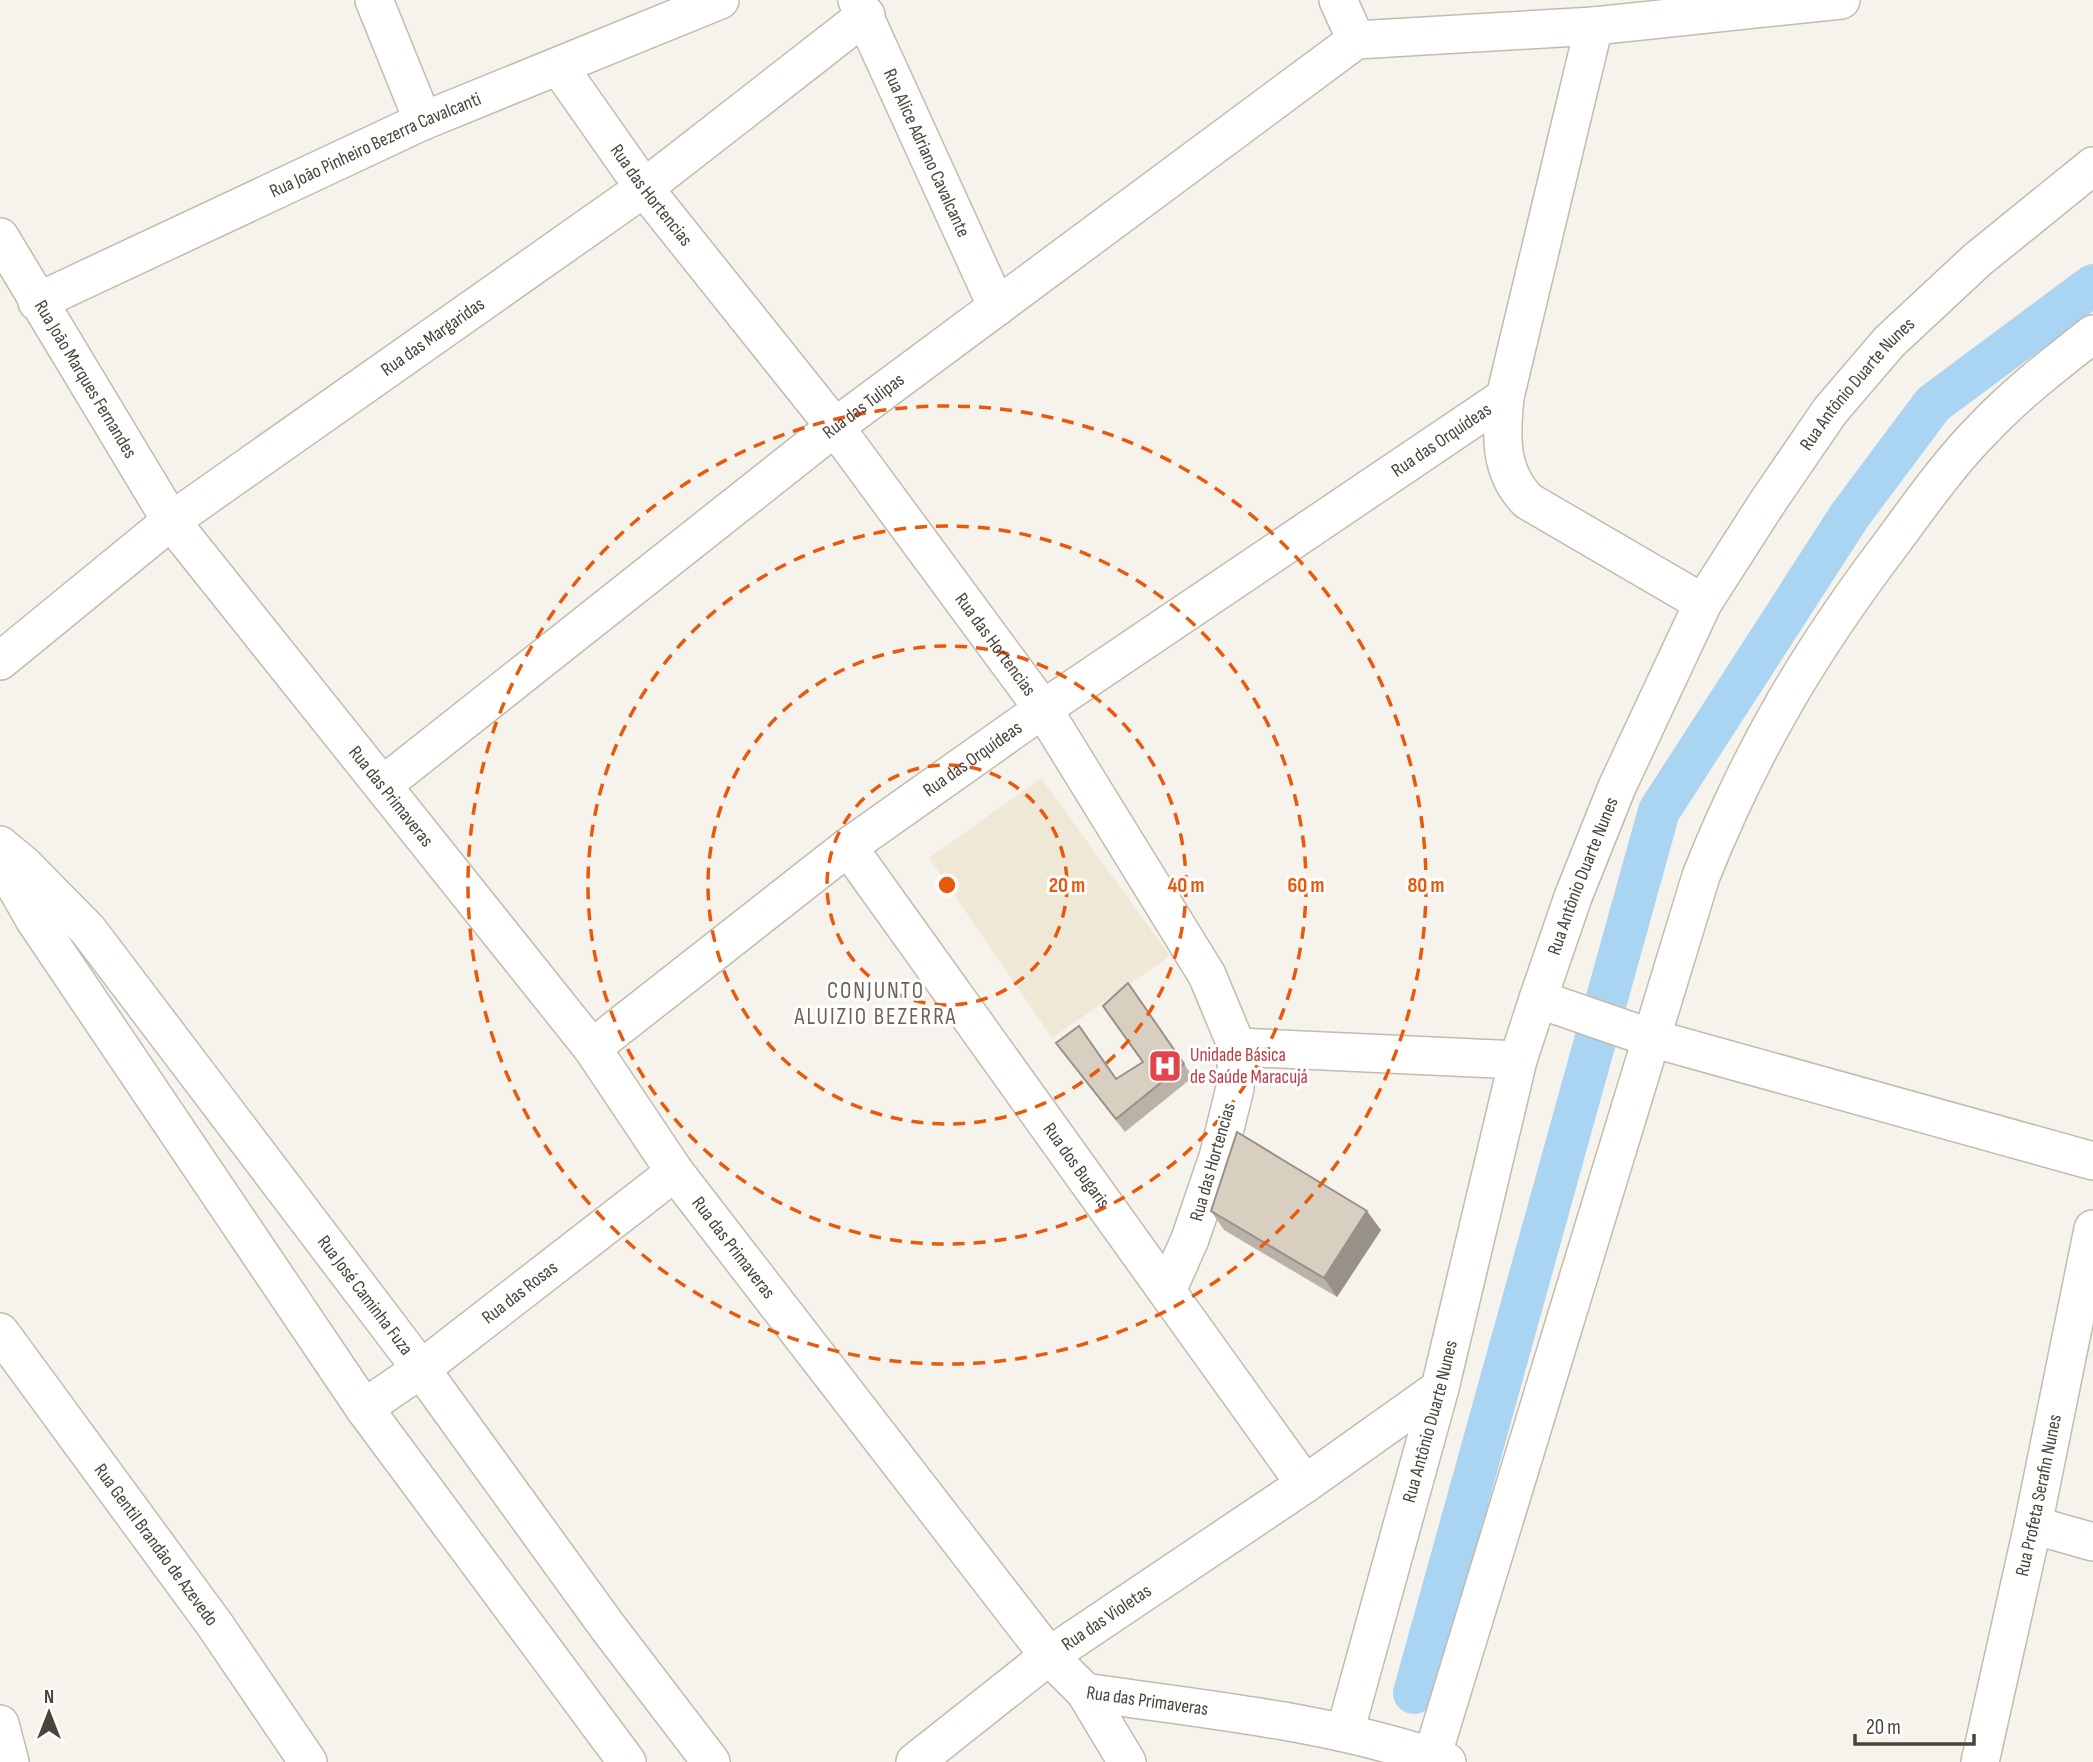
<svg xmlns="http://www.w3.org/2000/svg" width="2093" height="1762" viewBox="0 0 2093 1762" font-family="'Sofia Sans Condensed',sans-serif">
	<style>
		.education { fill: #efe8d6 }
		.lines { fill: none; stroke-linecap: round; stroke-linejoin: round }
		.canal { stroke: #a9d4f2; stroke-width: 42 }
		.minor-casing { stroke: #c2bbae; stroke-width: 40 }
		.minor { stroke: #fff; stroke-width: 37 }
		.wall { fill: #bab2a6 }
		.shaded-wall { fill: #979187 }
		.building { fill: #d8cfc1; stroke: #979187; stroke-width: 2 }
		.ring { fill: none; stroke: #e8590c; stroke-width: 3.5; stroke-dasharray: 12 9 }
		.labels { text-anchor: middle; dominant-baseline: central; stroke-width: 6; stroke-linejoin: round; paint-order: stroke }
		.street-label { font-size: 19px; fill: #4b4439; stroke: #fff }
		.health-label { font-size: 19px; fill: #be3a42; stroke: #fff; text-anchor: start }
		.quarter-label { font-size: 23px; letter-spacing: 2px; fill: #6e6250; stroke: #fff }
		.centre { fill: #e8590c; stroke: #fff; stroke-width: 3.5 }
		.ring-label { font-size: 21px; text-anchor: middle; font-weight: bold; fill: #e8590c; stroke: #fff; stroke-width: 6; stroke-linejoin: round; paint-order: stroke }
	</style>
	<rect width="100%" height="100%" fill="#f6f3ec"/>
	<path class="education" d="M1041,778L1170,956L1052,1038L929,858Z"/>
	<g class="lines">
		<path class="canal" d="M1414,1693L1659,811L1850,515L1933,404L2093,285"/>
		<defs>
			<g id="minor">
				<path d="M374,0L423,121"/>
				<path id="s1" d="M857,0L997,307"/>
				<path d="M1338,0L1356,40"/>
				<path d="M1356,40L1594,26"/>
				<path id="s2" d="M559,67L644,188L835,427L1043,709L1207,975L1237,1047L1235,1088L1218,1157L1190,1239L1167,1291"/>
				<path id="s3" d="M0,237L171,521L592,1048L675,1172L1049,1656L1085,1692L1127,1762"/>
				<path id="s4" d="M37,302L423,121L720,0"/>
				<path d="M1703,603L1528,501C1499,472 1501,436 1505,397L1594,26L1841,0"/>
				<path id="s5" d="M0,661L171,521L644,188L866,15"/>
				<path id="s6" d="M383,785L835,427L1356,40"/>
				<path id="s7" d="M0,845L24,865L88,930L421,1369L607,1626L711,1762"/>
				<path id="s8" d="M848,847L1305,1484"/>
				<path d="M0,859L34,919L364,1408L627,1762"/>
				<path d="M1538,999L1651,1038L2093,1161"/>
				<path d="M1237,1047L1518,1060"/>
				<path id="s9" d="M592,1048L848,847L1043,709L1505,397"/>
				<path id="s10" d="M0,1332L215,1625L308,1762"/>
				<path id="s11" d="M364,1408L421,1369L675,1172"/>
				<path d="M2033,1525L2093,1542"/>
				<path id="s12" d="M1085,1692C1206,1710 1331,1721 1447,1762"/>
				<path d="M0,1724L10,1762"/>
				<path id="s13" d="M1345,1732L1440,1388L1518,1060L1538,999L1573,897L1617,787L1703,603L1767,503L1830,411L1889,342L1977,260L2093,166"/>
				<path d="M1432,1757L1701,876C1752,748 1811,649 1894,540C1922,502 1950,462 1984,428C2017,393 2055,364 2093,334"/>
				<path id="s14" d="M915,1762L1049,1656L1305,1484L1440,1388"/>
				<path id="s15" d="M1980,1762L2033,1525L2093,1229"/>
			</g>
		</defs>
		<use href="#minor" class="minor-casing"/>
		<use href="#minor" class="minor"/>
	</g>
	<g class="wall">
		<path d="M1128,983L1193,1077L1125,1132L1056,1043L1116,1079L1143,1062Z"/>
		<path d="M1211,1211L1381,1230L1337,1297L1224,1230Z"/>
	</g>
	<path class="shaded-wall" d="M1367,1211L1381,1230L1337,1297L1324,1278Z"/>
	<g class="building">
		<path d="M1128,983L1184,1064L1116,1119L1056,1043L1079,1026L1116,1079L1143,1062L1103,1006Z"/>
		<path d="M1237,1132L1367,1211L1324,1278L1211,1211Z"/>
	</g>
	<g class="ring">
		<circle cx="947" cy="885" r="120"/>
		<circle cx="947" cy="885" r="239"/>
		<circle cx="947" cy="885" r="359"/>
		<circle cx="947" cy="885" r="479"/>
	</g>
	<defs>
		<symbol id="hospital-square" viewBox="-11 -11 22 22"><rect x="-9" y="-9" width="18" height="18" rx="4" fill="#e0444e" stroke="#fff"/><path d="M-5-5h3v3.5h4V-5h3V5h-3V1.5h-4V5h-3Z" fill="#fff"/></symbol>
	</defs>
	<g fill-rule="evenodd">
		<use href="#hospital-square" x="1146" y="1047" width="38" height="38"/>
	</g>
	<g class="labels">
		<g class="street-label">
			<text stroke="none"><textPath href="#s4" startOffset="373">Rua João Pinheiro Bezerra Cavalcanti</textPath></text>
			<text stroke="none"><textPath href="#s1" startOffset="168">Rua Alice Adriano Cavalcante</textPath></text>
			<text stroke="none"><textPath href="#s2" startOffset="158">Rua das Hortencias</textPath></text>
			<text stroke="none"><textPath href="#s5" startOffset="541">Rua das Margaridas</textPath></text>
			<text stroke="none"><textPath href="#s3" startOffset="166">Rua João Marques Fernandes</textPath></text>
			<text stroke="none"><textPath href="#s13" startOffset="1456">Rua Antônio Duarte Nunes</textPath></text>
			<text stroke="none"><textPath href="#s6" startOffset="612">Rua das Tulipas</textPath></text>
			<text stroke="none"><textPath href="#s9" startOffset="1045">Rua das Orquídeas</textPath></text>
			<text stroke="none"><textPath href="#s2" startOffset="724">Rua das Hortencias</textPath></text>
			<text stroke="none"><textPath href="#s9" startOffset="478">Rua das Orquídeas</textPath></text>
			<text stroke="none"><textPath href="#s3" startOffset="684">Rua das Primaveras</textPath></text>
			<text stroke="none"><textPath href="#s13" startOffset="889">Rua Antônio Duarte Nunes</textPath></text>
			<text transform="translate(1213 1162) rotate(-74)">Rua das Hortencias</text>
			<text stroke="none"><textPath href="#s8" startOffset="392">Rua dos Bugaris</textPath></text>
			<text stroke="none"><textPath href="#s3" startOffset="1251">Rua das Primaveras</textPath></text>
			<text stroke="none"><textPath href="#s11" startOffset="194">Rua das Rosas</textPath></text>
			<text stroke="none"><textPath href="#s7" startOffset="581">Rua José Caminha Fuza</textPath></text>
			<text stroke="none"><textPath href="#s13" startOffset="322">Rua Antônio Duarte Nunes</textPath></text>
			<text stroke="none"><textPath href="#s15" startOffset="273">Rua Profeta Serafin Nunes</textPath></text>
			<text stroke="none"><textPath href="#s10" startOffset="264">Rua Gentil Brandão de Azevedo</textPath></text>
			<text stroke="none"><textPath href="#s14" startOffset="240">Rua das Violetas</textPath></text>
			<text stroke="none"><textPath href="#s12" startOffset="63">Rua das Primaveras</textPath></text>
		</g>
		<g class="health-label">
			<text x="1190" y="1055">Unidade Básica<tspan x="1190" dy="22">de Saúde Maracujá</tspan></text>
		</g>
		<g class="quarter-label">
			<text x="876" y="991">CONJUNTO<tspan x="876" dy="26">ALUIZIO BEZERRA</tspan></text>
		</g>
	</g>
	<circle cx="947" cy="885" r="10" class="centre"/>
	<g class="ring-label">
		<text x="1067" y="892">20 m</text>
		<text x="1186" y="892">40 m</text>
		<text x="1306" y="892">60 m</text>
		<text x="1426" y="892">80 m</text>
	</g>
	<g transform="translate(49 1713)" stroke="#ffffff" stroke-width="5" paint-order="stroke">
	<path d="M0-5L12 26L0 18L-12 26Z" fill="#4b4439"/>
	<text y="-10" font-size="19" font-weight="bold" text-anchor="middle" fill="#4b4439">N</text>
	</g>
	<path d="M1855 1734v10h119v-10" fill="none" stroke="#4b4439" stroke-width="3.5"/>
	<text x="1866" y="1734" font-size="21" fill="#4b4439" stroke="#ffffff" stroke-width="5" paint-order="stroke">20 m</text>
</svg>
